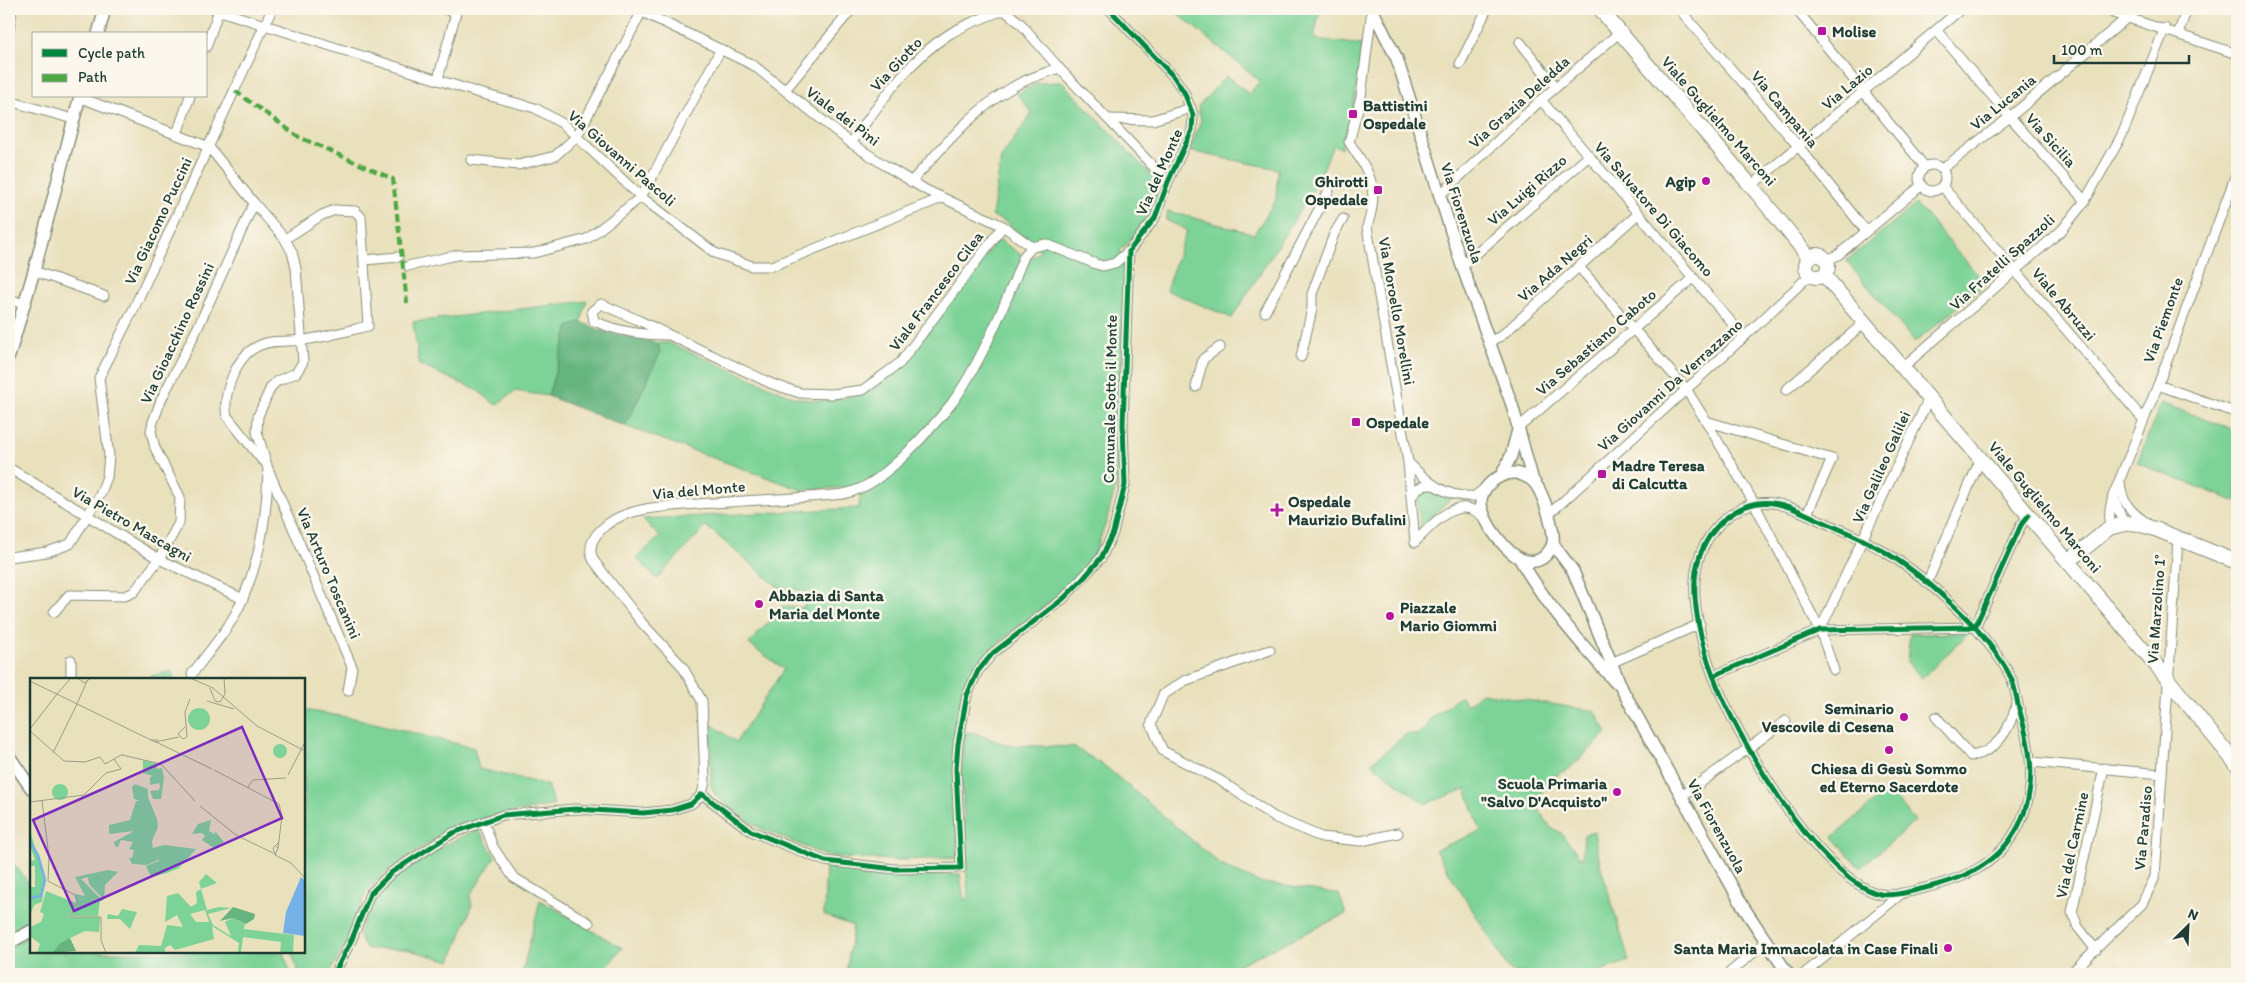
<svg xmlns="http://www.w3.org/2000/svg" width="2246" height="983" viewBox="0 0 2246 983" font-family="Itim,sans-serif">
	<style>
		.green { fill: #7dd397; stroke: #4e8866 }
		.forest { fill: #66b580; stroke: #42795a }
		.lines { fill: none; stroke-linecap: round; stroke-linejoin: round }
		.minor-casing { stroke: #848e78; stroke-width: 11 }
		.tertiary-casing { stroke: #848e78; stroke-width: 14 }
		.secondary-casing { stroke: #848e78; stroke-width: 16 }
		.minor { stroke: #fff; stroke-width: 9 }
		.tertiary { stroke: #fff; stroke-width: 11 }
		.secondary { stroke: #fff; stroke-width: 14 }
		.quiet { stroke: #4fa644; stroke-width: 4; stroke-dasharray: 8 4; stroke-linecap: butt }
		.cycleway-casing { stroke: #fbf7ec; stroke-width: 8 }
		.cycleway { stroke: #00873e; stroke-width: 5 }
		.poi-dot { fill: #b5179e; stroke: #fbf7ec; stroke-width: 2 }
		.labels { text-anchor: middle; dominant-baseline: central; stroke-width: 5; stroke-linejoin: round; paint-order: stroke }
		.poi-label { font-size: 16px; font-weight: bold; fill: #1f3d34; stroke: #fbf7ec; text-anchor: start }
		.street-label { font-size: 16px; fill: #1f3d34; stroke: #fbf7ec }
		.inset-river { fill: none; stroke: #75b0e7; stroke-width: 2.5 }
		.inset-road { fill: none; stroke: #989f86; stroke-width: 1 }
		.view { fill: #7b2cbf; fill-opacity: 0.15; stroke: #7b2cbf; stroke-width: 2.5 }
		.inset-edge { fill: none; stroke: #1f3d34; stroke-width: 2.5 }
	</style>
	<rect width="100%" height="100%" fill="#fbf7ec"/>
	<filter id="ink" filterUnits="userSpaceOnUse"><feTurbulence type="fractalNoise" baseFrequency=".02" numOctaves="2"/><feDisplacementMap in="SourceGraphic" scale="10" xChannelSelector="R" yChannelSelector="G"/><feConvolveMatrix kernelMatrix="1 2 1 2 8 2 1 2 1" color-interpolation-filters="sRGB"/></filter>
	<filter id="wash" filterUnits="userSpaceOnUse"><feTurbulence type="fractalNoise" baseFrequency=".0096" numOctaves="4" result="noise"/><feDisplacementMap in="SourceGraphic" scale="20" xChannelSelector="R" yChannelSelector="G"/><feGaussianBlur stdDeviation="1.12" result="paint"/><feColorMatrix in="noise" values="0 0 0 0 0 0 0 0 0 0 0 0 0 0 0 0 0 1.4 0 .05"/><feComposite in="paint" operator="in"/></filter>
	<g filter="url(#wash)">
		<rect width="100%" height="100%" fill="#e9e0bc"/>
		<g class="green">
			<path d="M1179,9H1320L1314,39L1362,45L1353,110L1341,148L1333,145L1318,182L1232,318L1166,290L1187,230L1166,220L1168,211L1254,234L1276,200L1278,169L1189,151L1201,121L1198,107L1226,76L1249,94L1260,81L1177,13Z"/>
			<path d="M1062,82L1158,182C1156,212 1140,230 1120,251L1125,260L1116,485L1106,523L1092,559L1065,590L997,644L978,664L966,687L958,721L957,858L895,860L846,858L824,855L756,826L716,796L711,786V724L736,742L784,669L749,644L782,606L804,608L805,591L778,587L706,526L657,579L636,558L660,537L643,519L858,508L861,495L853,487L802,490L625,426L660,353L658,343H669L794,397L818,401L845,398L870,391L903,365L998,239L1029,260L1041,251L1006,222L992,216L1001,158L1032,113L1017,94L1038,83Z"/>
			<path d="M1916,204L1986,284L1915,342L1846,261Z"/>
			<path d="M587,301L581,322L569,327L548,396L515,391L496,405L477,390L419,365L413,322Z"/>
			<path d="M2161,403L2237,431V502L2137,463Z"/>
			<path d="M1426,488L1448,497L1449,500L1421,527L1418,503L1419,490Z"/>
			<path d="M1969,633L1922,678L1907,662L1910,634Z"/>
			<path d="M171,671L174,679H140Z"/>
			<path d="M1481,693L1595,711L1607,733L1568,770L1561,772L1533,801L1552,829L1560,832L1582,859L1584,835L1594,832L1600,864L1629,961L1592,974L1511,972L1435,850L1481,831L1466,789L1425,804L1371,763L1408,733L1416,735L1424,730L1429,720L1461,696L1467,705Z"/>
			<path d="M304,710L358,719L474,748L479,769L547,785L554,805L484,818L450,829L388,870L367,891L346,943L329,974H299L292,952H304Z"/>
			<path d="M964,732L975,733L1007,745L1074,747L1106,767L1221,865L1258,882L1339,894L1346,914L1218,974H846L853,926L824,915L826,865L893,876L960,874L964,901L968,896L961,770Z"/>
			<path d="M1888,790L1915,821L1860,868L1833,837Z"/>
			<path d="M479,830L495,857L470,896L472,906L451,961L406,949H366L359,935C363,921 368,909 376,897C393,872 451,839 479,830Z"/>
			<path d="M9,860C35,885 31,890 31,925L9,937Z"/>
			<path d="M540,900L622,948L601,974H522Z"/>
			<path d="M31,935V952H283L291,974H9V947Z"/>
		</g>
		<path class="forest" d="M581,322L605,332L658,343L660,353L625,426L548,396L569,327Z"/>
	</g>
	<g filter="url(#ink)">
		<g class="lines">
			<defs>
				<g id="minor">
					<path d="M214,9L479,93L535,108L563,124L641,197L715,253L752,266H772L942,198"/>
					<path d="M444,9L456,13"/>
					<path d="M636,9L753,65L851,143L886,166L926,190L1003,226L1032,247"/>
					<path d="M1003,9L1021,24L1059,68L1168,182"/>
					<path d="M1372,9L1361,97L1349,142C1371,175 1380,188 1367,227L1408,462L1415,542"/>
					<path d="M1679,9L1799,147L1866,231"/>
					<path d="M1796,9L1925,167"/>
					<path d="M2101,9L2237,54"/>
					<path d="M9,31L12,9"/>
					<path d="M1937,31L2010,117L2085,201"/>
					<path d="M2178,34L2187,9"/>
					<path d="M1520,42L1556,87"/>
					<path d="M206,47L219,10"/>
					<path d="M1460,64L1487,9"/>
					<path d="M438,79L457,9"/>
					<path d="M785,90L852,9"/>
					<path d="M79,97L209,147L254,203L285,239L292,252L296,268L303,362L296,373L277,381L271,387L258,416L257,432L268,469L352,667L348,691"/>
					<path d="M1541,100L1744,337"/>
					<path d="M9,101L73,119"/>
					<path d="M1109,119L1153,120L1191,108"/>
					<path d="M177,134L190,96"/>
					<path d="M851,143C879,105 907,61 948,35C965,24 985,17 1004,10"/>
					<path d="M471,160L518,165L555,156L577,136L642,11"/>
					<circle cx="1932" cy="178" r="13"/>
					<path d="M1942,169L2010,117L2128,17"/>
					<path d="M911,182C942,148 973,110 1013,87C1027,78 1043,74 1059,68"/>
					<path d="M1751,186L1961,9"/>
					<path d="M1942,186L2143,419"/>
					<path d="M1440,195L1541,100L1620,32"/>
					<path d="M365,260L398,257"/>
					<path d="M1826,260L1838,255L1922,185"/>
					<path d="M408,266L457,255L534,253L587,239L641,197L721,49"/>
					<path d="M1462,266L1589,156"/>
					<path d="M1579,267L1686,389L1706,421L1754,503L1820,630L1834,670"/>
					<path d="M34,271L104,296"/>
					<path d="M9,298L24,305"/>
					<path d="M1265,312L1329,190"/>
					<path d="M669,335C642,335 619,332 594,321L592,311L601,304L638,320L772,384L800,393L832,394L863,390L900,363L1003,226"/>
					<path d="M1490,341L1501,336L1638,214"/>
					<path d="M1301,357L1312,309V294L1334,234L1343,219"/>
					<path d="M1903,367L2062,230L2085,201L2122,135L2165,28"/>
					<path d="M2158,385L2237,413"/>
					<path d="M1196,387L1203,359L1220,347"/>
					<path d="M1786,390L1865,322"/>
					<path d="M1706,421L1832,459L1807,514"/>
					<path d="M1518,428L1693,278"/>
					<path d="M262,460L227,416C222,394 236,356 258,346C272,339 289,342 304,340C325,337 347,331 368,326L361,217L355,211L335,210L322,215L285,239"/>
					<path d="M1408,462C1426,481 1447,499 1475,496L1485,488"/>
					<path d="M9,468L159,559L243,599"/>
					<path d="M2120,482C2121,501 2130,512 2147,523"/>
					<path d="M1413,495C1418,486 1423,485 1434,485"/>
					<path d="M2113,496L2124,524"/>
					<path d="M1548,515L1744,337L1810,275"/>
					<path d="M2109,528L2110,509L2113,496L2158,385L2237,172"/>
					<path d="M1415,542C1433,524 1459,491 1484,518"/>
					<path d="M9,557L47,552L70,544L100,495L107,477L109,456L99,378L134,308L272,9"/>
					<path d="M1927,583L1981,458"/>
					<path d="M54,612L69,595L125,596L134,592L159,559L179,523L180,497L155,448L151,431L153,422L161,400L198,327L254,203"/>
					<path d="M1820,630L1929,398"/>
					<path d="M1270,650L1184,681L1163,695L1151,724L1163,751L1221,781L1274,817L1321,837L1361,841L1398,833"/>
					<path d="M71,660V679"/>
					<path d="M1611,663L1700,624"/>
					<path d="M192,674C209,651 232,626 243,598C260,559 267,514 268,471"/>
					<path d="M1713,676L1820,630L1975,627C1988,643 2002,659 2011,678C2015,687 2016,695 2018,705C2030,745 2039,785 2019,825C1999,864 1966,878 1925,888C1911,891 1894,897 1880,894C1818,879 1734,733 1713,675C1702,647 1691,601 1696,571C1699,551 1710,531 1726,518C1759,491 1785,504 1819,520C1841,530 1865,539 1885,552C1918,572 1948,599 1975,627L2021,525L2029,515"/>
					<path d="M1936,717L1971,756C1999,752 2011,726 2017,702"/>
					<path d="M2032,762L2162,774"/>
					<path d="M702,794L751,831L825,861L895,869L961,868L956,769L958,744L967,695L978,671L993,653L1063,599L1101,558L1113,533L1125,485L1123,424L1129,251"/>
					<path d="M1682,796L1786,721"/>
					<path d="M484,822L493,847L513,877L589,923"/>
					<path d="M2096,950L2078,927L2072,912L2104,768"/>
					<path d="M334,974L352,939L370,894L392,872L453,833L503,815L575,809L643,813L672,810L691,804L697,799L702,794L705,782L702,701L682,666L642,623L594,561C581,538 612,518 630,513C651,506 676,506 698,504C746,500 795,499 843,494C868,489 884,474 903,457C920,440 937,422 952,403C981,363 1006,302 1024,256L1032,247L1046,244L1096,264L1103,266L1115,263L1129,251L1155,218L1168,182L1192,130L1193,115L1184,92L1174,77L1109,9"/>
					<path d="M1728,974L1766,942"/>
					<path d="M1804,974L1902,893"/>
					<path d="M2070,974L2142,904L2155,877L2178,539"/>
				</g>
				<g id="tertiary">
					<path d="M1372,9L1397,59L1462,266L1512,405L1533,481"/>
					<path d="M98,34L105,9"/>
					<path d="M9,356L34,271L80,96"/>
					<path d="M1516,473C1522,475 1529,477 1533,481C1543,491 1555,530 1553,543C1551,551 1543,560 1535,561C1515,566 1489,530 1483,512C1474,491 1497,472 1516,473Z"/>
					<path d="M1502,474L1511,456L1518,430"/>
					<path d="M1553,544L1573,571L1623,691L1744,908L1788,974"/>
					<path d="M1521,561C1547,606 1581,643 1615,682"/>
					<path d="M9,756L31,788"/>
					<path d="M9,943L31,931"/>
				</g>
				<g id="secondary">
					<path d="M1600,9L1757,193L1809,257"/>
					<circle cx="1817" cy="266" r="11"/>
					<path d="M1824,275L2157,666L2237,765"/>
					<path d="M2067,560L2079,553L2109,528L2124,524L2134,523L2155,529L2237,562"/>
				</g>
			</defs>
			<use href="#minor" class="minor-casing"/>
			<use href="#tertiary" class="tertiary-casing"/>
			<use href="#secondary" class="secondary-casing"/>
			<use href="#minor" class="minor"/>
			<use href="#tertiary" class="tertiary"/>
			<use href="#secondary" class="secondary"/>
			<path class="quiet" d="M235,91L299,137L393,179L407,303"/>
			<defs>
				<g id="cycleway">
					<path d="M1713,676L1820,630L1975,627C1988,643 2002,659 2011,678C2015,687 2016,695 2018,705C2030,745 2039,785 2019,825C1999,864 1966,878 1925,888C1911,891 1894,897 1880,894C1818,879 1734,733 1713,675C1702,647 1691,601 1696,571C1699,551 1710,531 1726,518C1759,491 1785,504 1819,520C1841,530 1865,539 1885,552C1918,572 1948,599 1975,627L2021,525L2029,515"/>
					<path d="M334,974L352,939L370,894L392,872L453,833L503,815L575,809L643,813L672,810L691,804L702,794L751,831L825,861L895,869L961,868L956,769L958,744L967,695L978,671L993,653L1063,599L1083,579L1101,558L1113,533L1125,485L1123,424L1129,251L1155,218L1168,182L1192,130L1193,115L1184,92L1174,77L1109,9"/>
				</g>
			</defs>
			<use href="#cycleway" class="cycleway-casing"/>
			<use href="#cycleway" class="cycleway"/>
		</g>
	</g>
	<g class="poi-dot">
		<rect x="1817" y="26" width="10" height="10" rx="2.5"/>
		<rect x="1348" y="109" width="10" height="10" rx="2.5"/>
		<circle cx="1706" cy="181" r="5"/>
		<rect x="1373" y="185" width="10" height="10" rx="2.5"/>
		<rect x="1351" y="417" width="10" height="10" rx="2.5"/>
		<rect x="1597" y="469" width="10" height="10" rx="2.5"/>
		<path d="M1274.5 502.5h5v5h5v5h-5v5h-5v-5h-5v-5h5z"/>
		<circle cx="759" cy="604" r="5"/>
		<circle cx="1390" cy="616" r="5"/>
		<circle cx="1904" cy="717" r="5"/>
		<circle cx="1889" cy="750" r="5"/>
		<circle cx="1617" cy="792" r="5"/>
		<circle cx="1948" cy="948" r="5"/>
	</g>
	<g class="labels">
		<g class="poi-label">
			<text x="1832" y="31">Molise</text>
			<text x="1363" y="105">Battistini<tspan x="1363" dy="18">Ospedale</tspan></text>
			<text x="1368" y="181" text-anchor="end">Ghirotti<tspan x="1368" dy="18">Ospedale</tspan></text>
			<text x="1696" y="181" text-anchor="end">Agip</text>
			<text x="1366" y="422">Ospedale</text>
			<text x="1612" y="465">Madre Teresa<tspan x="1612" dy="18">di Calcutta</tspan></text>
			<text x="1288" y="501">Ospedale<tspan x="1288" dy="18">Maurizio Bufalini</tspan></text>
			<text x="769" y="595">Abbazia di Santa<tspan x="769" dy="18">Maria del Monte</tspan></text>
			<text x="1400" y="607">Piazzale<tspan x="1400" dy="18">Mario Giommi</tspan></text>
			<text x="1894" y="708" text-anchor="end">Seminario<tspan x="1894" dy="18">Vescovile di Cesena</tspan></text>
			<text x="1889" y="768" text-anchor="middle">Chiesa di Gesù Sommo<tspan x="1889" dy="18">ed Eterno Sacerdote</tspan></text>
			<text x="1607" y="783" text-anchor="end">Scuola Primaria<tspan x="1607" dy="18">"Salvo D'Acquisto"</tspan></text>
			<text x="1938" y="948" text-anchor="end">Santa Maria Immacolata in Case Finali</text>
		</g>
		<g class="street-label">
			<text transform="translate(896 64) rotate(-47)">Via Giotto</text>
			<text transform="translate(1847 87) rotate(-40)">Via Lazio</text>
			<text transform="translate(1519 102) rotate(-42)">Via Grazia Deledda</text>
			<text transform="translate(2003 102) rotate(-39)">Via Lucania</text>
			<text transform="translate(1785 109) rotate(50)">Via Campania</text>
			<text transform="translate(843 116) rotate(37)">Viale dei Pini</text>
			<text transform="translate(1719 121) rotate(49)">Viale Guglielmo Marconi</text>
			<text transform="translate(2051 140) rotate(48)">Via Sicilia</text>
			<text transform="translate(622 158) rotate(41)">Via Giovanni Pascoli</text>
			<text transform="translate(1159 172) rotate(-66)">Via del Monte</text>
			<text transform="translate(1527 190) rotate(-41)">Via Luigi Rizzo</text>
			<text transform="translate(1654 209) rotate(49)">Via Salvatore Di Giacomo</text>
			<text transform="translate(1462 213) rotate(72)">Via Fiorenzuola</text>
			<text transform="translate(158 221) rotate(-65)">Via Giacomo Puccini</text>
			<text transform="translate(2002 262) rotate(-42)">Via Fratelli Spazzoli</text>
			<text transform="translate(1555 268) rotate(-41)">Via Ada Negri</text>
			<text transform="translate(936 291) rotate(-53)">Viale Francesco Cilea</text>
			<text transform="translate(2064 304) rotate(50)">Viale Abruzzi</text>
			<text transform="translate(1397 311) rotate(80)">Via Moroello Morellini</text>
			<text transform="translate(2163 320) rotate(-70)">Via Piemonte</text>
			<text transform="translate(177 333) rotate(-65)">Via Gioacchino Rossini</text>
			<text transform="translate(1596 342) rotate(-41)">Via Sebastiano Caboto</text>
			<text transform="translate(1670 385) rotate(-42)">Via Giovanni Da Verrazzano</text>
			<text transform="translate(1110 399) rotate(-89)">Comunale Sotto il Monte</text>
			<text transform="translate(1881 467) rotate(-66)">Via Galileo Galilei</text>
			<text transform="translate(699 490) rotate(-5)">Via del Monte</text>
			<text transform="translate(2045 507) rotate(50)">Viale Guglielmo Marconi</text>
			<text transform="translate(132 524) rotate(30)">Via Pietro Mascagni</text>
			<text transform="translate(329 573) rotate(67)">Via Arturo Toscanini</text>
			<text transform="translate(2156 609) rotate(-86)">Via Marzolino 1°</text>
			<text transform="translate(1717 826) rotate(61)">Via Fiorenzuola</text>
			<text transform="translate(2143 828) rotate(-85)">Via Paradiso</text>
			<text transform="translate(2072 845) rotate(-78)">Via del Carmine</text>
		</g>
	</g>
	<g transform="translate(30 678)">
		<rect width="275" height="275" fill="#e9e0bc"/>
		<path d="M158 41a11 11 0 1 1 22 0a11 11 0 1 1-22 0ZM243 73a7 7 0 1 1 14 0a7 7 0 1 1-14 0ZM113,82L127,86V91L132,90L134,100L131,121H123L120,113L129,112L130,108L129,105L120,107V99L123,98L113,95ZM105,106L118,111V119L127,141L128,149L122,163L123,173V170L134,167L166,171L149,190L137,195L122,199L118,193L116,188L129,183L126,177L128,182L117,187L102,186L99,180H102L104,172L99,171L103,164L91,162L88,169L85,168L84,164L104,153L79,156V147L100,142L106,123H110L104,121L102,109ZM22 114a8 8 0 1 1 16 0a8 8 0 1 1-16 0ZM181,142L179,153L185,156V153L194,164L184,170L172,162L175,158L172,155L162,156L168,146ZM0,153L15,201L12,224L4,227L0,237V203L1,209H5V188H1L0,200V183L5,182L0,168ZM78,192L88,194L75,207L74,222L59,206L58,199L51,201L73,223H70L68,238H40L47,225L45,216L55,218L45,199ZM176,196L187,205L171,211L177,232L189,229L201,230L178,236L183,247L201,258L195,244L203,240L215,246L214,251L264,257L263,275H250L251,264L213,259L211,275H208L209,265L182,248L184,261L145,272L140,267L135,270V275H105L109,267L131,268L137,247L153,249L147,237L135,244L137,218L148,215L161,229L167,225L166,214L171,211L169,204ZM175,232L179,244H166L160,236ZM16,213L46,225L38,239H70L69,254L55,253L30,265L22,275H7L10,266L0,258V249L11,244L14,236L10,234ZM92,231L107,234L100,251L90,241H77L78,236L88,238Z" fill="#7dd397" fill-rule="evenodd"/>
		<path d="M203,229L225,236L224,241L216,246L203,240L190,243ZM40,260L46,273L22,275L30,265Z" fill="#66b580"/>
		<path d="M271,199L275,203V258L253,255L256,234Z" fill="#75b0e7"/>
		<path class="inset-river" d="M0,164L8,177L15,202L11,218L0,220"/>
		<path class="inset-road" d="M48,0L54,5L61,0M160,0L183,10L227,48L275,73M0,3L121,62M180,10L185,23L190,24L195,16L194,0M27,16L41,0M177,23L204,31M47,26L57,3M155,49L148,56L153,61L157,59L155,34L160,21M0,51L27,16M0,53L34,83L55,84L70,79L75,86L93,76M128,62H121L125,64L149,59M126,64L182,91M23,75L47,26M92,77L131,86L165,123M184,92L249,126L252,138L248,170M258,97L275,64M218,109L223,102L256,100M12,123L19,179L18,203L45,217L47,224L39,239H71V262L76,275M0,124L54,117L76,95L91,91L84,81M170,128L206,157L243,175M245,167L248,170L245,177L243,170L249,164M245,177L261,185L275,200"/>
		<path class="view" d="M212,49L252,140L44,233L3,142Z"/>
		<rect width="275" height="275" class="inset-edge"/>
	</g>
	<rect width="2246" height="983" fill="none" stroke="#fbf7ec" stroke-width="30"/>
	<rect x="32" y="32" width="175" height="65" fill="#fbf7ec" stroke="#a3ada2"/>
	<rect x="42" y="49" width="25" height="8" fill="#00873e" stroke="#a3ada2"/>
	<text x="78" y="58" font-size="15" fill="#1f3d34">Cycle path</text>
	<rect x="42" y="74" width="25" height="8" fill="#4fa644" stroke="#a3ada2"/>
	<text x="78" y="82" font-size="15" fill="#1f3d34">Path</text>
	<g transform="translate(2188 926) rotate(24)" stroke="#fbf7ec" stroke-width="4" paint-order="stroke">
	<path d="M0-4L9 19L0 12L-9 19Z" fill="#1f3d34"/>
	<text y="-8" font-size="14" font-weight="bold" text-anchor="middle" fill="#1f3d34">N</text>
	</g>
	<path d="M2054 55v8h135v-8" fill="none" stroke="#1f3d34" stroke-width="2.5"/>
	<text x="2061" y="55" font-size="15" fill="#1f3d34" stroke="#fbf7ec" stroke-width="4" paint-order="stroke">100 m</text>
</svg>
